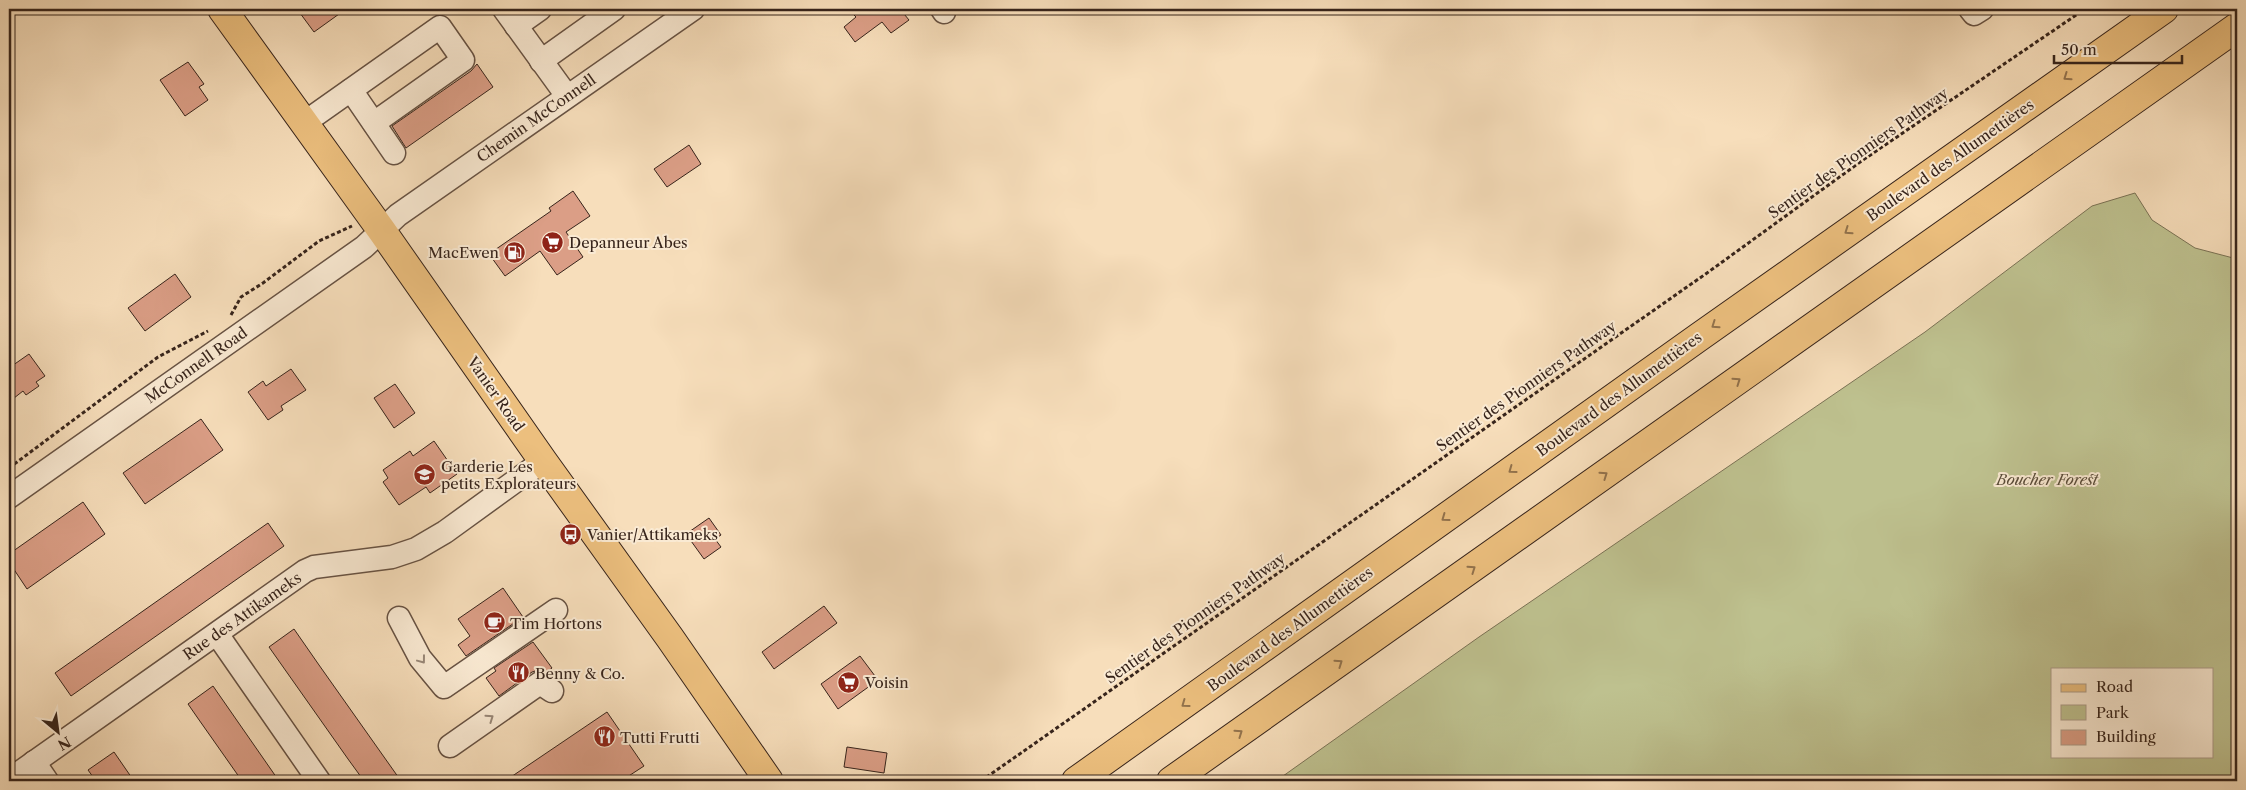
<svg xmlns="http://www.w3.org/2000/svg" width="2246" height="790" viewBox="0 0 2246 790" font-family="'Libre Caslon Text',serif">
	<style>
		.green { fill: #bec18f; stroke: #7a7255; fill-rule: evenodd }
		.building { fill: #db9e86; stroke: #37241b }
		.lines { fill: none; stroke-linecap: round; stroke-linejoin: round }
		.minor-casing { stroke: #675243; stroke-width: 25 }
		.major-casing { stroke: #37241b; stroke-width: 30 }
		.highway-casing { stroke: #37241b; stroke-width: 30 }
		.path { stroke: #37241b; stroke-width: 3; stroke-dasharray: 4 2.5; stroke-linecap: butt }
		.minor { stroke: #faead3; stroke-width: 22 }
		.major { stroke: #ecbf7e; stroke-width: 28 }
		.highway { stroke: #ecbf7e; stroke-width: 28 }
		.oneway { stroke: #92724c }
		.oneway2 { stroke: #988777 }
		.labels { text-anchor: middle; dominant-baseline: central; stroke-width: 4; stroke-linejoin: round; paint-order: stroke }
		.street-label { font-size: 15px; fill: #37241b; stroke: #faead3 }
		.poi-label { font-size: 15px; fill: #37241b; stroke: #faead3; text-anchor: start }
		.park-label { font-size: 15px; font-style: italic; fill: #594b38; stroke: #faead3 }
	</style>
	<rect width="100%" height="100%" fill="#f7debb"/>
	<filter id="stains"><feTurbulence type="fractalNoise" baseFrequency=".004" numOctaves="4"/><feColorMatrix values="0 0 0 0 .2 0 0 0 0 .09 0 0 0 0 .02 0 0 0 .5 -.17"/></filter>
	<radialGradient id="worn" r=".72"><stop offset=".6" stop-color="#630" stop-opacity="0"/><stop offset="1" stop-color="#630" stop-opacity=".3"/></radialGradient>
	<path class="green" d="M2135,193L2152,220L2195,248L2237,259V781H1276L1479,637L1925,332L2092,206ZM2052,669H2212V756H2052Z"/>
	<g class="building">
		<path d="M297,9H346L314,32Z"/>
		<path d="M860,9H900L909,20L891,33L882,22L855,42L844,27L856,17L853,14Z"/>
		<path d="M188,62L204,84L199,87L208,100L185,116L160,80Z"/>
		<path d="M477,64L493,87L406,148L392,126L471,71Z"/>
		<path d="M689,145L701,164L667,187L654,169Z"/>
		<path d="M573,191L590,216L566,232L583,257L557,275L540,251L505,276L489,254L551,211L549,208Z"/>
		<path d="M175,274L191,297L145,331L128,308Z"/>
		<path d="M29,354L45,376L36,382L39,386L26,395L23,391L9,402V368Z"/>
		<path d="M291,369L306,390L281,406L283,410L268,420L248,392L263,381L266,386Z"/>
		<path d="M395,384L415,413L394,428L374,398Z"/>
		<path d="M201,419L223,450L145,504L123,473Z"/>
		<path d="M434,441L457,474L430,493L426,487L399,505L383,482L388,478L383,470L410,451L413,456Z"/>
		<path d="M83,502L105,534L27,589L9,562V554Z"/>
		<path d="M709,518L721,535L715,539L721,547L704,559L686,534Z"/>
		<path d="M268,523L284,546L71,696L55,673Z"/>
		<path d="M503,588L523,617L466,656L458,645L470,636L458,619Z"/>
		<path d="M824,606L837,623L774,669L762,652Z"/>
		<path d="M294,629L319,665L401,781H364L348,759L269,647Z"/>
		<path d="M533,642L552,668L547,672L539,670L532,672L499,696L486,678L496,671L494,668Z"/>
		<path d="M860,656L878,680L838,709L821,684Z"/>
		<path d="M213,686L238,722L279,781H242L197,717L188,704Z"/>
		<path d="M607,712L644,766L621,781H505Z"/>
		<path d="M847,747L887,753L884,773L844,767Z"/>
		<path d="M114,752L125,768L134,781H96L88,770Z"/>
	</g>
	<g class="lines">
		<defs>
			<g id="minor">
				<path d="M504,9L567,96"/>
				<path d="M942,9L944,12"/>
				<path d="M1970,9L1974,14L1982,9"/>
				<path d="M516,26L540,9"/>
				<path d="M541,61L614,9"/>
				<path d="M351,90L394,153"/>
				<path d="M304,123L440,27L463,60L374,123"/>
				<path d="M9,497L364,247L398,215L693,9"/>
				<path d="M399,618L420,658L444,687L556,610"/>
				<path d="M217,634L319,781"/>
				<path d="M450,746L540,683L552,691"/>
				<path d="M34,762L47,781"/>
				<path d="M9,780L305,571L314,567L392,557L416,549L445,532L543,461"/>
			</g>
			<path id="major" d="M222,9L382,231L543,461L670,638L769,781"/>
			<g id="highway">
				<path d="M1076,781L1699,337L2164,9"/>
				<path d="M1171,781L2237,27"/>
			</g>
		</defs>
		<use href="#minor" class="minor-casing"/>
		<use href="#major" class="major-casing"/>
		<use href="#highway" class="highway-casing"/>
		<g class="path">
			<path d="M231,315L241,297L263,283L319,241L352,226"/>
			<path d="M9,468L158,357L208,331"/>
			<path d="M981,781L1707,273L1863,160L2085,9"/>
		</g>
		<use href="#minor" class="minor"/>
		<use href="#major" class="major"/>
		<use href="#highway" class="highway"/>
	</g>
	<defs><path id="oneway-chevron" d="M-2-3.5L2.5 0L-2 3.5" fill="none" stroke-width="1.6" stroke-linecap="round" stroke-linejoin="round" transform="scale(1.25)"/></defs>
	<g class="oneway">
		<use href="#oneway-chevron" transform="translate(2067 77) rotate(145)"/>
		<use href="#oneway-chevron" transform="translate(1848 231) rotate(145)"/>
		<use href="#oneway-chevron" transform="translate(1715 325) rotate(145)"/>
		<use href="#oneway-chevron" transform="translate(1737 381) rotate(-35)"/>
		<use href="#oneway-chevron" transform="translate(1512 470) rotate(144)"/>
		<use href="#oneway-chevron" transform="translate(1604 475) rotate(-35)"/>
		<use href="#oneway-chevron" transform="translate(1445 518) rotate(144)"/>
		<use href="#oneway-chevron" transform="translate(1472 569) rotate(-35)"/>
		<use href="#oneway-chevron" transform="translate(1339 663) rotate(-35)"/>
		<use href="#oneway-chevron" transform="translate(1185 704) rotate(144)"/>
		<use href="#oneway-chevron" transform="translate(1239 733) rotate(-35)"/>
	</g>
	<g class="oneway2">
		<use href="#oneway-chevron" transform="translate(422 660) rotate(53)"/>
		<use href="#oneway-chevron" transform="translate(490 718) rotate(-35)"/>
	</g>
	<defs>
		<symbol id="supermarket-disc" viewBox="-11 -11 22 22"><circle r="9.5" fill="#8f2418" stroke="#faead3"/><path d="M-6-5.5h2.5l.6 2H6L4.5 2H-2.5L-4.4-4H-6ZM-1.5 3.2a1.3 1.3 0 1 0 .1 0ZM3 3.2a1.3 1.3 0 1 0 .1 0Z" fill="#fff"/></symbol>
		<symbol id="fuel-disc" viewBox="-11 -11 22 22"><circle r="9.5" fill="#8f2418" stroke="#faead3"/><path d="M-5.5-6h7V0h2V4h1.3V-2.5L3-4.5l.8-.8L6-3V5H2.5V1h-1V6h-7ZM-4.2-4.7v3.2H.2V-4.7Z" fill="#fff"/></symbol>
		<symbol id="school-disc" viewBox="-11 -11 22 22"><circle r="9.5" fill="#8f2418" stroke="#faead3"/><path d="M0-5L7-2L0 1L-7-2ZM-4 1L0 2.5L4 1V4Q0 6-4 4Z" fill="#fff"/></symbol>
		<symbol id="bus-disc" viewBox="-11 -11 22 22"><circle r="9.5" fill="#8f2418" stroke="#faead3"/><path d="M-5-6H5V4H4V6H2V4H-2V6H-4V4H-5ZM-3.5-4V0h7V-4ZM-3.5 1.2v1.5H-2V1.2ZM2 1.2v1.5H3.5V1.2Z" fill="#fff"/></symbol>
		<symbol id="cafe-disc" viewBox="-11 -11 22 22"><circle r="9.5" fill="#8f2418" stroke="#faead3"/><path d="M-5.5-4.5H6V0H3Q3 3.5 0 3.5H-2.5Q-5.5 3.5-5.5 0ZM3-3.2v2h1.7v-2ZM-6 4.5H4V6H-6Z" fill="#fff"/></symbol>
		<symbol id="restaurant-disc" viewBox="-11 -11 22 22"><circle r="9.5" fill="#8f2418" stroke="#faead3"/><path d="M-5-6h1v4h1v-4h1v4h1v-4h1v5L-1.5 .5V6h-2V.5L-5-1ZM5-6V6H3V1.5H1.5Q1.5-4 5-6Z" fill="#fff"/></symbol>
	</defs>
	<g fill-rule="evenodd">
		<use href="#supermarket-disc" x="540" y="230" width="25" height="25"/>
		<use href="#fuel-disc" x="502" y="240" width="25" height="25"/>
		<use href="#school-disc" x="412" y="462" width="25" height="25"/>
		<use href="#bus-disc" x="558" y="522" width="25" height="25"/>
		<use href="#cafe-disc" x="482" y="610" width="25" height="25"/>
		<use href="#restaurant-disc" x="506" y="660" width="25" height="25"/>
		<use href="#supermarket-disc" x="836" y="670" width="25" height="25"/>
		<use href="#restaurant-disc" x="592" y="724" width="25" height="25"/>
	</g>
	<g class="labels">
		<g class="street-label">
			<text transform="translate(536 118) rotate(-35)">Chemin McConnell</text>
			<text transform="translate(1858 153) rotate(-35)">Sentier des Pionniers Pathway</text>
			<text transform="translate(1950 160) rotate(-35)">Boulevard des Allumettières</text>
			<text transform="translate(196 365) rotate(-35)">McConnell Road</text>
			<text transform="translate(1526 386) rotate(-35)">Sentier des Pionniers Pathway</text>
			<text transform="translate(496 394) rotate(55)">Vanier Road</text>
			<text transform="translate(1619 394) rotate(-36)">Boulevard des Allumettières</text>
			<text transform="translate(242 616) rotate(-35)">Rue des Attikameks</text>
			<text transform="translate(1195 618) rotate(-35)">Sentier des Pionniers Pathway</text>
			<text transform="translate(1290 629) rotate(-36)">Boulevard des Allumettières</text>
		</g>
		<g class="poi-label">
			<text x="569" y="242">Depanneur Abes</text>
			<text x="499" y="252" text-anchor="end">MacEwen</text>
			<text x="441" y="466">Garderie Les<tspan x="441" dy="17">petits Explorateurs</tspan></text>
			<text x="587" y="534">Vanier/Attikameks</text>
			<text x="510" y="623">Tim Hortons</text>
			<text x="535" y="673">Benny &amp; Co.</text>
			<text x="865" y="682">Voisin</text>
			<text x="620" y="737">Tutti Frutti</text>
		</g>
		<g class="park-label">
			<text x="2047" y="479">Boucher Forest</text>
		</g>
	</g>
	<rect width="2246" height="790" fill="none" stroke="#f7debb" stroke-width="30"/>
	<rect x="10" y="10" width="2226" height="770" fill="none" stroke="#37241b" stroke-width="2.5"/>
	<rect x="15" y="15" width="2216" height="760" fill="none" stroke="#37241b"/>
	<rect x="2051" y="668" width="162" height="90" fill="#faead3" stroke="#ac9b89"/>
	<rect x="2061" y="684" width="25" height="8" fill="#ecbf7e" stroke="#ac9b89"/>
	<text x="2096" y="692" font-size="15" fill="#37241b">Road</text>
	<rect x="2061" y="705" width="25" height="15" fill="#bec18f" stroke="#ac9b89"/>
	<text x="2096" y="718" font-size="15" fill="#37241b">Park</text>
	<rect x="2061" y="730" width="25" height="15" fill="#db9e86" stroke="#ac9b89"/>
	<text x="2096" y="742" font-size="15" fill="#37241b">Building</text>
	<g transform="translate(58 732) rotate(151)" stroke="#faead3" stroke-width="4" paint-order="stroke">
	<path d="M0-4L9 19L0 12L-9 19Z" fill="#37241b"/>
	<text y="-8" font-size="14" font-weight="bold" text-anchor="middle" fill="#37241b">N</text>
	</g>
	<path d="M2054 55v8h128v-8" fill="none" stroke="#37241b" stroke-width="2.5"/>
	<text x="2061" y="55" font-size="15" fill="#37241b" stroke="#faead3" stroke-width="4" paint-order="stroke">50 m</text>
	<rect width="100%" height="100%" filter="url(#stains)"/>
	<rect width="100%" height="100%" fill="url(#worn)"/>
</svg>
